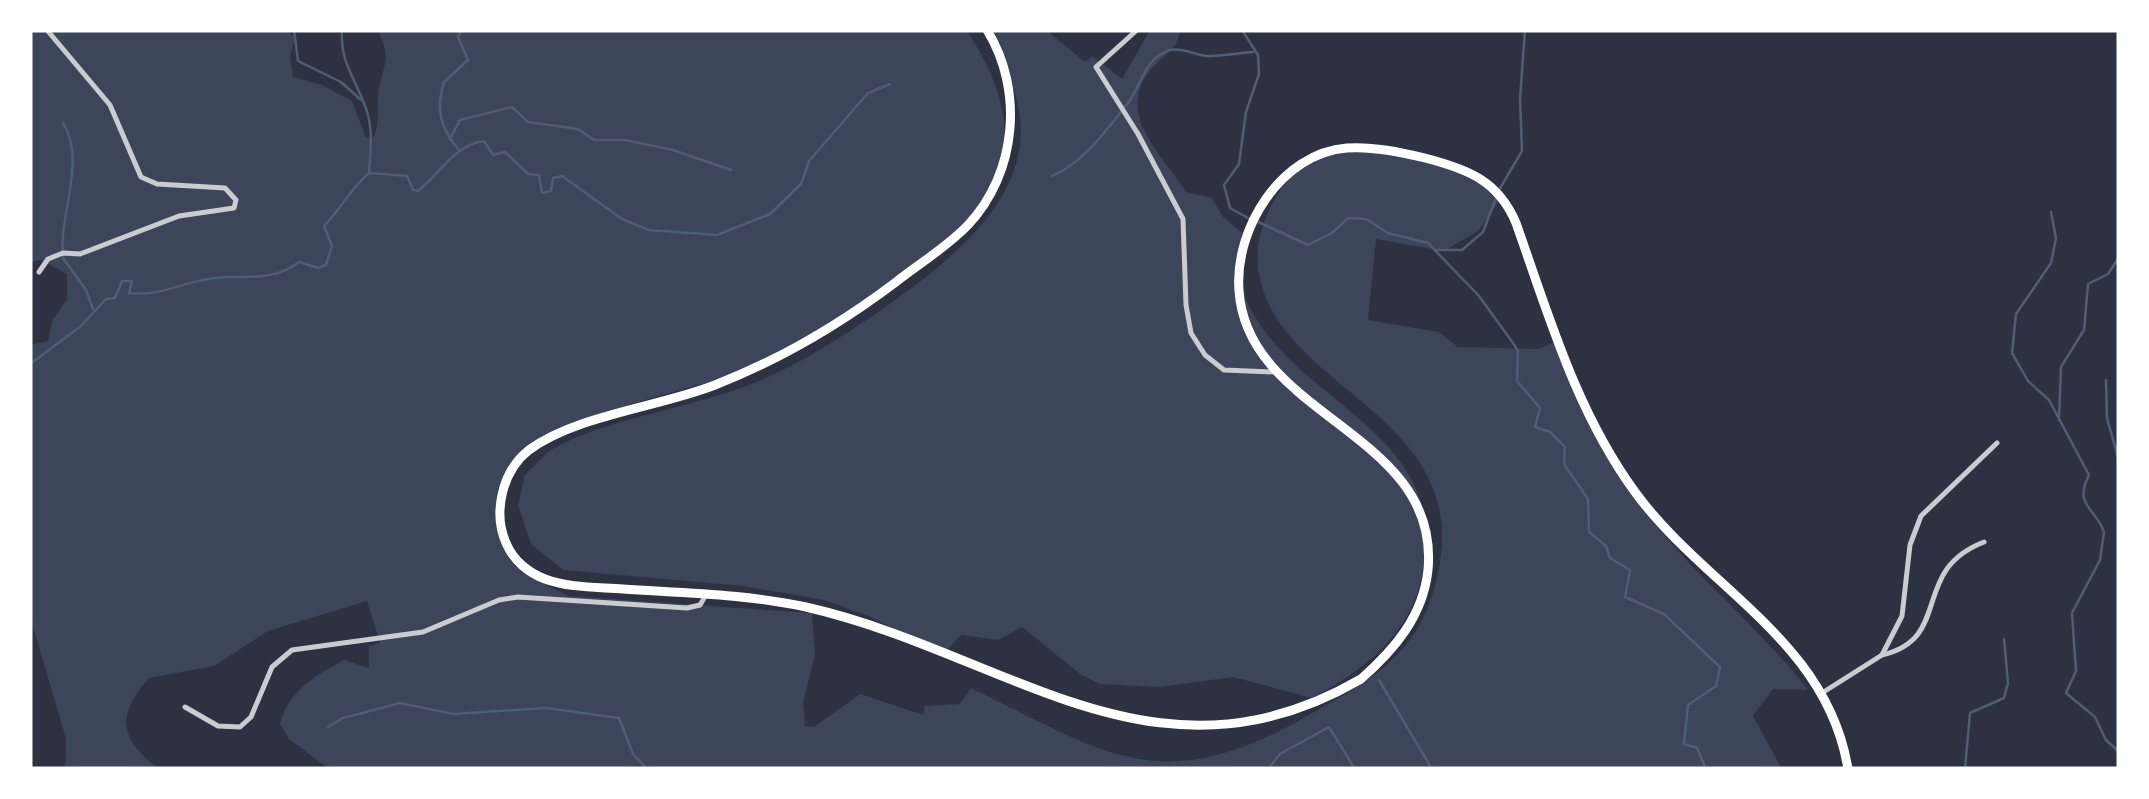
<svg xmlns="http://www.w3.org/2000/svg" width="2149" height="799" viewBox="0 0 2149 799" font-family="'IBM Plex Sans',sans-serif">
	<style>
		.green { fill: #3c4559 }
		.lines { fill: none; stroke-linecap: round; stroke-linejoin: round }
		.stream { stroke: #4f5d75; stroke-width: 2.5 }
		.minor { stroke: #caccd0; stroke-width: 5 }
		.trunk { stroke: #fff; stroke-width: 9 }
	</style>
	<rect width="100%" height="100%" fill="#2d3142"/>
	<g class="green">
		<path d="M30,30H286L295,38L290,56L293,77L322,85L352,101L366,138L374,136C380,121 376,110 378,95C381,66 394,61 377,30H966C1054,159 978,227 870,297C839,318 808,342 774,360C744,376 706,382 673,392C631,403 591,419 550,432L512,460L498,489L497,511L503,536L528,571L546,585L569,596L812,613L815,654L803,702L805,726L814,727L860,694L923,715L925,706L960,704L971,688C1105,753 1159,799 1302,719C1376,677 1425,653 1440,562C1463,412 1280,390 1259,274C1255,254 1259,234 1267,215C1298,140 1361,146 1427,163C1441,167 1459,168 1471,175C1481,181 1491,192 1500,200L1478,231L1444,251L1376,239L1368,320L1438,332L1458,347L1539,349L1557,341C1579,387 1597,437 1624,481C1672,559 1752,617 1808,690L1773,689L1753,716L1782,769H329L289,739L280,724C288,691 316,675 344,660L369,668V647L380,642L367,601L268,631L214,666L149,678C116,715 119,739 159,769H65L66,739L30,616V345L48,341L52,321L67,299V274L41,260L30,262Z"/>
		<path d="M982,30H1046L1085,62L1092,56L1122,79L1150,30H1180C1177,50 1167,53 1153,67C1113,111 1160,152 1186,192L1212,198L1223,217L1245,235C1244,260 1239,288 1251,310C1304,407 1450,434 1423,571C1411,635 1366,669 1312,698L1233,677L1160,687L1100,684L1080,674L1022,627L998,640L961,635L943,655L871,617L824,600L743,586L563,570L531,544L518,505L525,475L549,451C610,416 693,409 759,381C807,361 849,332 891,303C992,231 1071,152 982,30Z"/>
	</g>
	<g class="lines">
		<g class="stream">
			<path d="M294,30L298,61L341,82L361,100"/>
			<path d="M1242,30L1258,55L1259,74L1246,112L1239,164L1224,185L1230,208L1248,218"/>
			<path d="M63,123C87,160 58,217 63,258L86,290L93,309"/>
			<path d="M450,139L460,120L512,107L528,122L578,129L594,140H625L673,150L731,170"/>
			<path d="M459,150C441,129 435,110 444,82L468,60L458,37L461,30"/>
			<path d="M369,173L407,176L413,190L418,191C440,174 454,145 484,141L493,155L505,152L528,174L539,175L542,193L551,191L553,178L562,176L622,219L649,230L717,235L770,214L801,184L809,161L868,93L890,84"/>
			<path d="M1052,176C1083,163 1107,130 1128,103C1141,86 1145,57 1170,50C1181,47 1195,55 1207,56C1222,56 1239,53 1253,52"/>
			<path d="M1499,190L1522,151L1520,99L1525,30"/>
			<path d="M2051,212L2056,238L2051,263L2016,314L2012,353L2028,381L2049,400L2089,475C2073,506 2096,508 2104,532L2100,560L2072,613L2076,671L2066,693L2095,717L2106,740L2119,752"/>
			<path d="M1256,221L1308,245L1332,233L1348,218L1366,219L1388,233L1428,243L1479,296L1513,343L1518,351L1517,381L1540,408L1535,427L1550,432L1565,447L1564,464L1588,499L1589,532L1606,546L1610,558L1630,570L1625,597L1664,614L1720,667L1716,686L1688,705L1684,744L1697,748L1706,769"/>
			<path d="M2119,238V252"/>
			<path d="M1436,250H1462L1483,232L1496,198"/>
			<path d="M30,364L81,326L106,299L115,298L122,281H132L129,293C161,297 185,281 215,278C244,275 274,282 299,262L318,268L326,265L332,246L324,226C341,209 351,188 369,173C370,154 373,134 368,115C360,85 339,64 342,30"/>
			<path d="M2106,380L2107,418L2119,461"/>
			<path d="M2059,420L2061,367L2084,330L2088,284L2108,274L2119,257"/>
			<path d="M1379,680L1432,769"/>
			<path d="M328,727L343,718L400,703L453,714L546,708L619,718L633,754L647,769"/>
			<path d="M1268,769L1280,754L1329,727L1355,769"/>
			<path d="M1965,769L1970,713L2004,698L2008,683L2004,639"/>
		</g>
		<g class="minor">
			<path d="M1137,30L1096,67L1138,134L1183,219L1186,305L1191,333L1205,355L1224,370L1275,372"/>
			<path d="M39,272L48,259L63,253L80,254L179,216L234,208L236,200L225,188L157,184L141,177L110,105L47,30"/>
			<path d="M1882,655C1954,638 1909,571 1984,542"/>
			<path d="M1822,693L1882,655L1902,616L1910,545L1921,516L1997,443"/>
			<path d="M185,707L218,726L240,727L251,717L272,667L292,650L423,632L499,600L518,597L687,608L700,605L706,595"/>
		</g>
		<path class="trunk" d="M987,30C1024,90 1017,173 968,225C947,247 920,263 896,282C839,325 782,359 715,385C659,407 577,415 529,450C502,471 492,514 507,545C514,561 529,573 545,579C569,588 598,587 623,589C684,593 746,594 806,607C1008,653 1154,799 1361,679C1395,649 1423,616 1428,570C1441,432 1248,418 1239,291C1234,229 1281,153 1347,148C1373,146 1401,152 1425,158C1467,169 1498,180 1516,223C1549,316 1576,411 1635,492C1705,588 1827,640 1848,769"/>
	</g>
	<rect width="2149" height="799" fill="none" stroke="#ffffff" stroke-width="65"/>
</svg>
